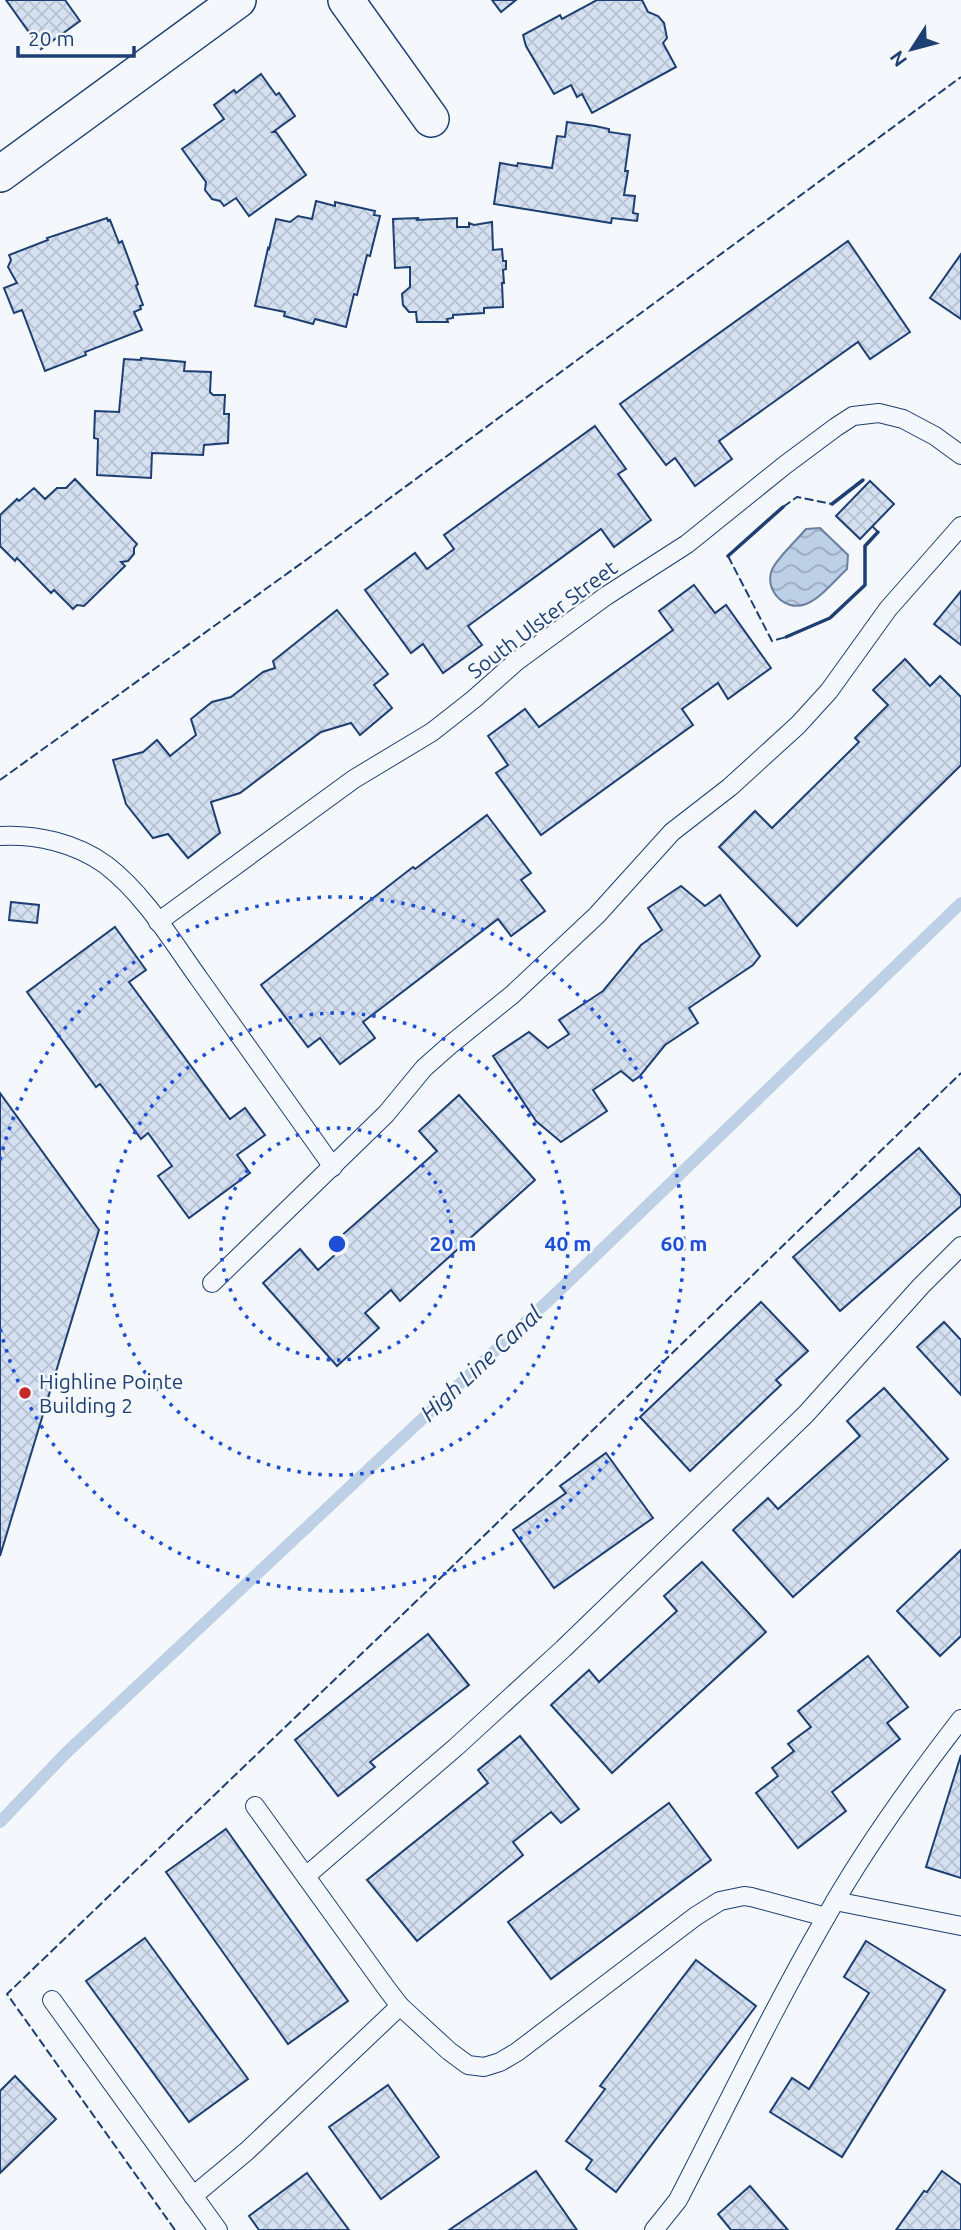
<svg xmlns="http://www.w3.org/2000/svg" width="961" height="2230" viewBox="0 0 961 2230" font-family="Ubuntu,sans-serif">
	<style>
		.water { fill: url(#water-waves); stroke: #687fa3; stroke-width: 2 }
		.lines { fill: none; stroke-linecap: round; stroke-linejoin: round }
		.stream { stroke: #bed0e5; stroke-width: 12 }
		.building { fill: url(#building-cross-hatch); stroke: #1d3f73; stroke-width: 2 }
		.service-casing { stroke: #1d3f73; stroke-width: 20 }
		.minor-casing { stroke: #1d3f73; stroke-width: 38 }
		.service { stroke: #f4f7fb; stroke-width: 18 }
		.minor { stroke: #f4f7fb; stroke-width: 35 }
		.fence { stroke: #1d3f73; stroke-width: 2; stroke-dasharray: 9 3.5; stroke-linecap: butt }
		.wall { stroke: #1d3f73; stroke-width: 3.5 }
		.ring { fill: none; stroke: #1d4ed8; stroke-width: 3.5; stroke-dasharray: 3.5 7 }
		.poi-dot { fill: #c62828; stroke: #f4f7fb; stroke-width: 2.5 }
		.labels { text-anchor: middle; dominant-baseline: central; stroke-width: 5; stroke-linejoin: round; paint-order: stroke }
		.street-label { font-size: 21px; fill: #1d3f73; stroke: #f4f7fb }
		.poi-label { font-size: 21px; fill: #1d3f73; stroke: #f4f7fb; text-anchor: start }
		.water-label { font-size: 23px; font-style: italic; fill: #1d3f73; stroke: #f4f7fb }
		.centre { fill: #1d4ed8; stroke: #f4f7fb; stroke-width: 3.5 }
		.ring-label { font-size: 21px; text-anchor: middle; font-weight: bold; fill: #1d4ed8; stroke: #f4f7fb; stroke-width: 5; stroke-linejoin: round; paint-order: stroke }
	</style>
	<defs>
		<pattern id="water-waves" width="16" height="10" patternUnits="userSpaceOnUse" patternTransform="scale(1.75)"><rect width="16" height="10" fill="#bed0e5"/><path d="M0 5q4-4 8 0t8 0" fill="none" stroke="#9aaabe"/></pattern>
		<pattern id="building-cross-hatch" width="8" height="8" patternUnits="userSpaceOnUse" patternTransform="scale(1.75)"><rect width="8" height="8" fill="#d5e0f0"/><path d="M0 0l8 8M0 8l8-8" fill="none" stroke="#b6c1d1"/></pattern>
	</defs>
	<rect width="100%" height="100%" fill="#f4f7fb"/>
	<path class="water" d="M820,528L848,555L847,569C835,580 821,598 806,604C783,613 761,586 774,566C782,553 796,541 806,529Z"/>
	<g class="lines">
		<path class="stream" d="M0,1822L65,1754L564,1286L961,903"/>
	</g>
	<g class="building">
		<path d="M6,0H65L80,21L41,49Z"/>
		<path d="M492,0H516L501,12Z"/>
		<path d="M597,0H642L648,12L658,16L664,23L667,38L663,43L676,67L592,113L582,94L577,97L571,85L554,94L526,46L523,35L560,15L562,19Z"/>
		<path d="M261,74L276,95L279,93L295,116L273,132H276L306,175L249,216L236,198L224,206L220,201L212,199L205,190L206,182L182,149L224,119L214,105L234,90L236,93Z"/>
		<path d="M567,122L595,126L609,129V132L630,135L625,171H628L624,195L635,196L633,213L638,214L637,221L612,218L611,223L494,204L500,163L517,166L518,163L552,168L557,136L565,137Z"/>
		<path d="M316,201L335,206V202L375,211L374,215L380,216L370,256L367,255L357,295L354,294L346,327L315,319L313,324L284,316L285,312L255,306L268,248L269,249L276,219L290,222L298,216L312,219Z"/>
		<path d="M107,218L108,221L110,220L119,243L122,241L138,284L136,286L143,305L140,306L141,309L134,312L142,330L85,352L86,355L45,371L22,310L14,313L4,288L17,283L8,267L11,260L9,255L48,240L47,238Z"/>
		<path d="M418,218L417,220L457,218V227H469V223L474,225L492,222L493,250L502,249L503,261H506V269L503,270L504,283H502L503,307L484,308V313L453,315V318L447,319L448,322H417L416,312H409L403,305L402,294L410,287V267L395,268L393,219Z"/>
		<path d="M848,241L910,332L870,359L858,342L719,441L732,459L695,486L675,458L666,465L620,404Z"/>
		<path d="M961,254V319L930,298Z"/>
		<path d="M141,358L185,362L184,371L211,372L210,392L213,395H225L224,414H229L228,443L204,445L203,455L152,453L151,478L97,475L98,439L94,438L95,411L119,412L124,359L141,360Z"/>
		<path d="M595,426L626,469L618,474L651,520L614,547L601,529L468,626L482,645L443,673L423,644L411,653L365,590L415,553L427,569L454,549L444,535Z"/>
		<path d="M75,479L137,544L134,548V554L128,561L121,562L125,566L84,606L77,605L73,609L54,590L51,593L17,558L15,561L0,546V515L17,499L19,501L34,488L45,499L57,488H66Z"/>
		<path d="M870,481L894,504L860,539L836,516Z"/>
		<path d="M694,585L715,613L726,605L771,668L728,699L718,683L682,709L693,725L541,835L496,773L508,765L488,736L525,709L539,727L673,630L659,611Z"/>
		<path d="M961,591V645L934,624Z"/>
		<path d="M337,610L388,674L374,685L392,708L360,735L351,723L321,732L240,793L211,802L220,833L188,858L168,834L153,838L126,804L113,760L143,752L157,740L170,756L196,735L191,719L212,702L231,697L263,672L275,668L273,661Z"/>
		<path d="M905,659L930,686L940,676L961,697V765L797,926L719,847L755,811L772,828L859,742L855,738L888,705L873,690Z"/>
		<path d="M487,815L531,873L521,880L545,911L511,936L498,919L363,1022L375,1038L340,1064L320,1038L308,1047L261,985L413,867L415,869Z"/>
		<path d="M681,886L705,906L720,895L760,956L753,965L689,1008L698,1023L665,1045L640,1076L633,1081L621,1071L593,1090L607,1111L561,1142L536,1121L493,1056L529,1032L548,1048L569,1034L559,1020L603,991L641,945L662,930L648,908Z"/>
		<path d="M11,902L39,905L37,923L9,920Z"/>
		<path d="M115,927L146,970L129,982L230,1119L245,1108L265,1135L237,1155L250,1173L189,1218L158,1176L172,1166L148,1133L141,1139L100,1084L96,1087L27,992Z"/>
		<path d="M0,1093L99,1230L0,1556Z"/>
		<path d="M459,1095L535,1180L400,1301L391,1290L365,1313L379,1328L337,1366L263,1283L300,1249L318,1270L337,1253L330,1246L437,1151L419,1131Z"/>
		<path d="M919,1148L961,1196V1206L840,1311L793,1257Z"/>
		<path d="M761,1302L808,1351L776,1380L781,1385L690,1471L640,1417Z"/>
		<path d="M944,1322L961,1340V1395L917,1347Z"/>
		<path d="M884,1388L948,1459L793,1597L733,1530L768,1498L778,1509L860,1436L847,1421Z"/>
		<path d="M606,1453L653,1518L554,1588L513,1530L566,1493L560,1486Z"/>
		<path d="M961,1550V1636L940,1656L897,1611Z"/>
		<path d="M702,1562L766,1632L612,1773L551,1705L589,1670L599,1682L677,1611L664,1596Z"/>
		<path d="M428,1634L469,1685L370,1762L375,1767L338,1796L295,1740Z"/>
		<path d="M868,1656L908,1707L887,1723L900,1739L832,1792L846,1811L798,1848L756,1793L778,1776L772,1768L794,1751L788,1744L811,1727L798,1711Z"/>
		<path d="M520,1736L579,1809L561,1823L551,1812L513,1842L523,1855L417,1941L367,1880L488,1783L478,1770Z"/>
		<path d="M961,1755V1878L926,1867Z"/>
		<path d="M669,1803L711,1860L551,1979L508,1922Z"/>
		<path d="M226,1829L348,2001L288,2044L166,1872Z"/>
		<path d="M145,1938L248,2079L189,2122L86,1981Z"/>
		<path d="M866,1941L945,1990L842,2157L770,2112L792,2078L809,2089L869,1993L844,1977Z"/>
		<path d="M696,1960L756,2006L616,2192L586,2169L592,2160L566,2141L605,2089L600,2086Z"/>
		<path d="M15,2076L56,2119L0,2173V2091Z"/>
		<path d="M388,2085L439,2157L381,2199L329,2127Z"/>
		<path d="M536,2171L577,2230H449Z"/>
		<path d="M942,2171L961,2185V2230H896L924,2191L927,2192Z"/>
		<path d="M307,2173L349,2230H259L249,2216Z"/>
		<path d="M750,2186L788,2230H731L718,2214Z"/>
	</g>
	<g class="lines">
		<defs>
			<g id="service">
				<path d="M0,836C36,834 76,843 106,865C145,895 172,941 200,980C244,1042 289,1105 333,1167"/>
				<path d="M158,922L354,779L432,732L474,699L517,661L606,596L687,544L785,465L836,427L853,416L879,413L903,419L935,436L961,455"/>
				<path d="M212,1283L386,1114L424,1068L450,1045L513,994L597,915L672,832L730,787L798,725L829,691L888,609L961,526"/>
				<path d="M255,1806L387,1989L400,2006L449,2051L468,2065L484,2067L500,2062L517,2052L696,1916L720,1901L744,1896L751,1897L826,1917"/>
				<path d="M306,1876L456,1747L563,1649L806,1414L921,1286L961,1246"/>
				<path d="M835,1901L961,1926"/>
				<path d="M52,2000L218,2230"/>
				<path d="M193,2196L247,2151L400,2006"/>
				<path d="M654,2230L678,2200C727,2105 773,2009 826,1917C864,1849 913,1781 961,1719"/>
			</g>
			<g id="minor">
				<path d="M346,0L431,119"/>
				<path d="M0,174L238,0"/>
			</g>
		</defs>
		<use href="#service" class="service-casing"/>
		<use href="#minor" class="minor-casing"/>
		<use href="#service" class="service"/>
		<use href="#minor" class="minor"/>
		<g class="fence">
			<path d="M783,507L797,497L832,504"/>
			<path d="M872,526L878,532"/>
			<path d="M728,556L772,641L786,637"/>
			<path d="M0,780L306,560L961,77"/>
			<path d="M175,2230L7,1994L428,1590L961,1073"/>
		</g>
		<g class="wall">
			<path d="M832,504L863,480"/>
			<path d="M728,556L783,507"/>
			<path d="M786,637L830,618L865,585V546L878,532"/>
		</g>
	</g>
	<g class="ring">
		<circle cx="337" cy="1244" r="116"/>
		<circle cx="337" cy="1244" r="231"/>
		<path d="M0 1160A347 347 0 1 1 0 1328"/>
	</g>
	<circle class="poi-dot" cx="25" cy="1393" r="7"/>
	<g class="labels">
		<g class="street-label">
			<text transform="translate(542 619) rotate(-37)">South Ulster Street</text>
		</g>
		<g class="poi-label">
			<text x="39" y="1381">Highline Pointe<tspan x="39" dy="24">Building 2</tspan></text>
		</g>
		<g class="water-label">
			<text transform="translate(481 1363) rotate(-43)">High Line Canal</text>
		</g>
	</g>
	<circle cx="337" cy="1244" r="10" class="centre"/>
	<g class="ring-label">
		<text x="453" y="1251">20 m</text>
		<text x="568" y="1251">40 m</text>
		<text x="684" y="1251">60 m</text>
	</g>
	<g transform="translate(912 49) rotate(234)" stroke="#f4f7fb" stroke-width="5" paint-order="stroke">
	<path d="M0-5L12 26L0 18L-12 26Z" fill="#1d3f73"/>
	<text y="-10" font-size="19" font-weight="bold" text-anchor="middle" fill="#1d3f73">N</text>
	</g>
	<path d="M18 46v10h116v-10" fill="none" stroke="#1d3f73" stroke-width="3.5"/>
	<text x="28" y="46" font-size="21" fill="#1d3f73" stroke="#f4f7fb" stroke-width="5" paint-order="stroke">20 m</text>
</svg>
